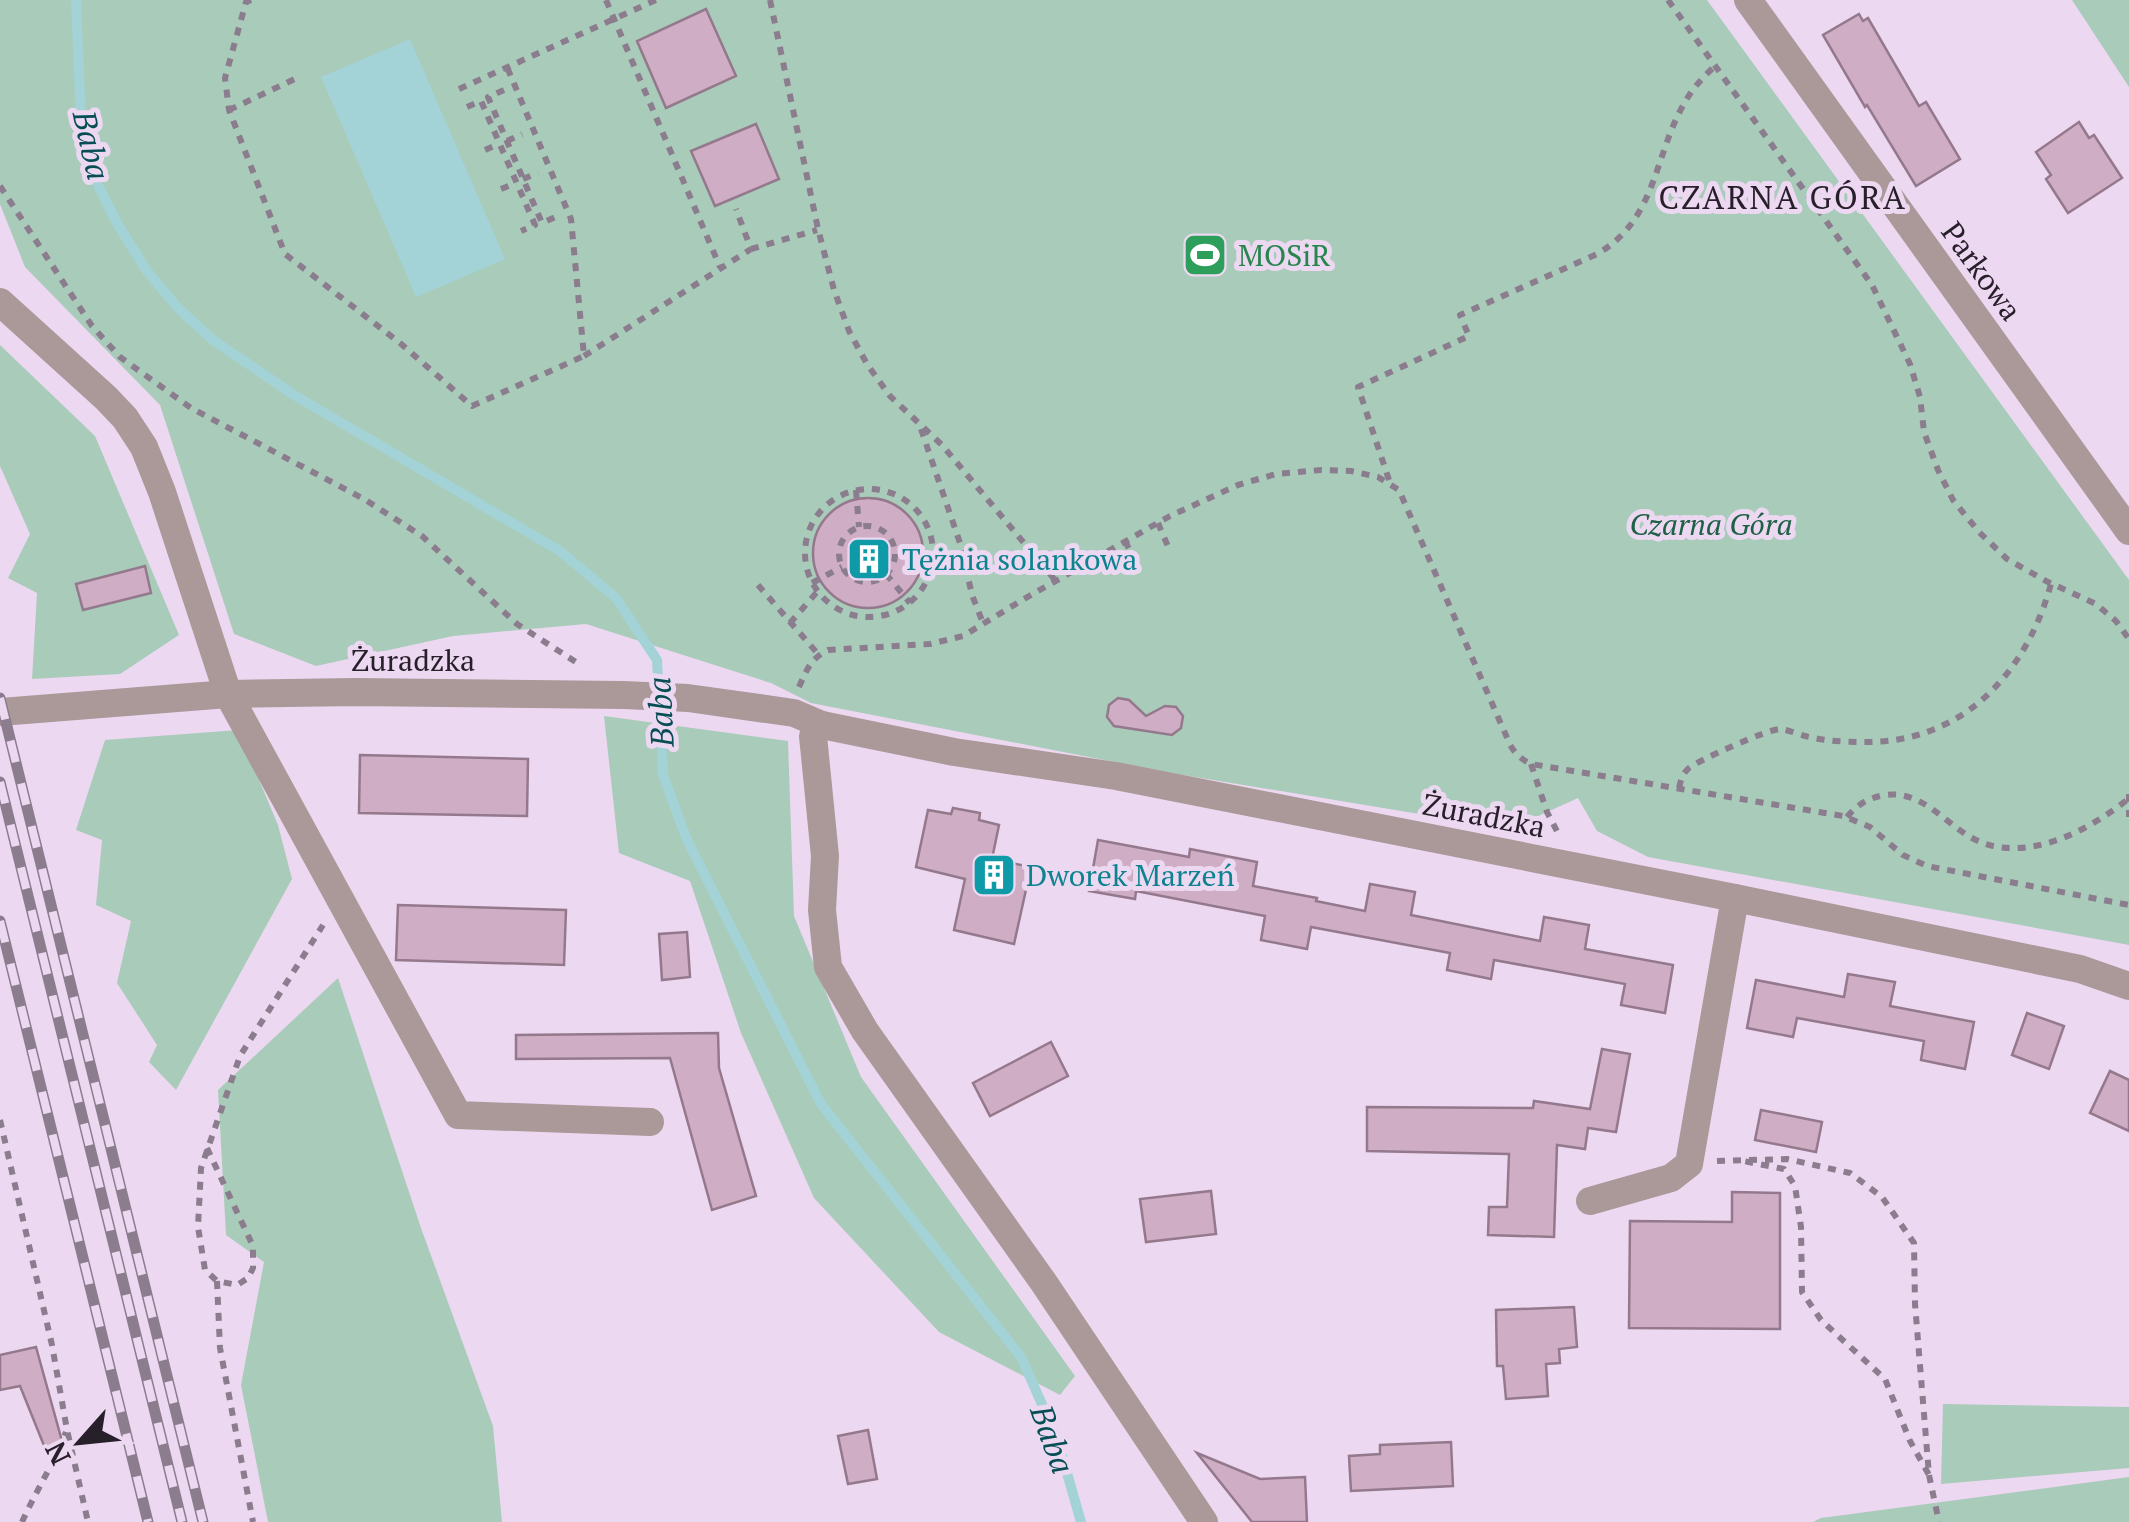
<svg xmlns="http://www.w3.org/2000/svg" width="2129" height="1522" viewBox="0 0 2129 1522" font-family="'PT Serif',serif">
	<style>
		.green { fill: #a9cbba }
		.water { fill: #a3d2d7 }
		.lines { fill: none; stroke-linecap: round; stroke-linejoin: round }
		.stream { stroke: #a3d2d7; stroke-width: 10 }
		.building { fill: #cfaec5; stroke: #94798c; stroke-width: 2.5 }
		.path { stroke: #8b7c8e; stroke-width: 6; stroke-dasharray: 8 8; stroke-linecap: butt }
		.minor { stroke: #ab9899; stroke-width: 28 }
		.tertiary { stroke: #ab9899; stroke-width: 28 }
		.rail-casing { stroke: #8b7c8e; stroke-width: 11 }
		.rail { stroke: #edd8f2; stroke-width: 8; stroke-dasharray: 22; stroke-linecap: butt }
		.labels { text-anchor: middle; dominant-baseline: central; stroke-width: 10; stroke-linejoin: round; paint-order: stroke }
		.leisure-label { font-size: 30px; fill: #27864d; stroke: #edd8f2; text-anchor: start }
		.street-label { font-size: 30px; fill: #271f29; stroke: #edd8f2 }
		.park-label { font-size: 30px; font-style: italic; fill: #1f6146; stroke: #edd8f2 }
		.culture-label { font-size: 30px; fill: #0d838f; stroke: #edd8f2; text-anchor: start }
		.water-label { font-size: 32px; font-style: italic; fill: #074e54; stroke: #edd8f2 }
		.neighbourhood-label { font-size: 32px; letter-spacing: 2.5px; fill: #271f29; stroke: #edd8f2 }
	</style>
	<rect width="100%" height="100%" fill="#edd8f2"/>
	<g class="green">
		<path d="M0,0H1707L2129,580V945L1648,857L1597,831L1578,798L1510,829L1171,773L811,703L771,683L586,624L453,636L316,666L234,634L160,405L25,267L0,204Z"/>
		<path d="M2072,0H2129V87Z"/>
		<path d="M0,345L95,436L179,635L120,674L32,679L37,593L8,578L30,534L0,466Z"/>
		<path d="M604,716L788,741L794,916L861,1077L1075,1376L1060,1395L939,1332L814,1198L741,1033L690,881L619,853Z"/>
		<path d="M238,730L278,825L292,879L176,1090L149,1062L157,1045L117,983L131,921L96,905L102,840L76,830L105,740Z"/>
		<path d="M338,978L421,1228L493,1426L502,1522H268L241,1385L264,1262L226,1235L218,1090Z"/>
		<path d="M1943,1404L2129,1407V1468L1941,1484Z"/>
		<path d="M2129,1477V1522H1813L1821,1518Z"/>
	</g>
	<path class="water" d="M410,39L505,259L416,297L321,77Z"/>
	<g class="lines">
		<path class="stream" d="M76,0L81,122L96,181L118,225L147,271L178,308L213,340L294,395L560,551L616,598L657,660L663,775L687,840L821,1104L1021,1357L1057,1438L1081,1522"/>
	</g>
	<g class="building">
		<path d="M706,9L736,76L666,108L637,41Z"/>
		<path d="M1859,14L1863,21L1868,18L1919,106L1926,102L1960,159L1916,186L1867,105L1865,107L1823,35Z"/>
		<path d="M2079,122L2089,138L2094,135L2122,178L2068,213L2046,179L2051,175L2036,152Z"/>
		<path d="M756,124L779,179L715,206L691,151Z"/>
		<circle cx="868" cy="553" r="55"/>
		<path d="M145,566L151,593L83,610L76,584Z"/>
		<path d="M1118,698L1129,700L1146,716L1165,706L1176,707L1183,716L1181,728L1172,735L1114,726L1107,717L1109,705Z"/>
		<path d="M360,755L528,759L527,816L359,813Z"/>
		<path d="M953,808L980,813L979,820L999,825L992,859L1031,867L1014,944L954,930L965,879L916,867L928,810L951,814Z"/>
		<path d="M1098,840L1189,857L1190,849L1257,862L1253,886L1317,898L1316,901L1365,911L1370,884L1415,892L1411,915L1540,941L1544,917L1589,925L1585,949L1673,965L1665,1013L1621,1005L1625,984L1494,960L1491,979L1447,970L1450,953L1311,927L1307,949L1261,940L1265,916L1136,891L1135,899L1089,891Z"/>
		<path d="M398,905L566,910L564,965L396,960Z"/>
		<path d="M687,932L690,977L662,980L659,934Z"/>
		<path d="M1848,974L1895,982L1890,1006L1974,1022L1965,1069L1921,1060L1924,1041L1797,1018L1793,1037L1747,1028L1756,980L1844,997Z"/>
		<path d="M2027,1013L2064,1026L2049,1069L2012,1055Z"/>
		<path d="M718,1033L719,1068L756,1196L712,1210L670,1058L516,1059V1035Z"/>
		<path d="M1051,1042L1068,1076L990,1116L973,1083Z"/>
		<path d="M1602,1049L1630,1054L1616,1132L1588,1128L1585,1149L1557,1145L1554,1237L1488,1235L1489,1207H1507L1509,1154L1367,1151V1107L1533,1108L1534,1101L1590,1109Z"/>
		<path d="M2110,1071L2129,1080V1131L2090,1113Z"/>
		<path d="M1761,1110L1822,1122L1816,1152L1755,1140Z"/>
		<path d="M1211,1191L1216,1234L1146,1242L1140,1199Z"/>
		<path d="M1732,1192L1780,1193V1329L1629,1328L1630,1221L1732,1222Z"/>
		<path d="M1574,1307L1577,1347L1559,1349L1560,1363L1546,1364L1548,1396L1506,1399L1503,1366H1497L1496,1310Z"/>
		<path d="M36,1347L65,1452L49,1458L20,1386L0,1390V1355Z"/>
		<path d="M868,1430L877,1479L848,1484L838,1436Z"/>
		<path d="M1451,1442L1453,1486L1351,1491L1349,1456L1380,1454V1445Z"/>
		<path d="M1197,1453L1260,1479L1305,1477L1307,1522H1252Z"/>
	</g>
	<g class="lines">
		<g class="path">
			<path d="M251,0L246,2L225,78L229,110L285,254L400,343L472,406L584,356L571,219L507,67"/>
			<path d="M606,0L720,267"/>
			<path d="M770,0L818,229L834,290L849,331L867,364L890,396L942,445L1055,580"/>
			<path d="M1668,0L1872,285L1910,364L1920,397L1924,432L1938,470L1953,500L1979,532L2007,559L2046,581L2096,604L2116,621L2129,639"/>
			<path d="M459,89L656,0"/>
			<path d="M504,90L488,97L542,223L558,216"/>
			<path d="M467,107L481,101L535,225L521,231"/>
			<path d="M229,110L299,77"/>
			<path d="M507,141L522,134"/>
			<path d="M485,150L499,144"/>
			<path d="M523,179L538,173"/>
			<path d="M0,186L92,326L120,357L191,408L364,499L422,536L517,624L582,666"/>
			<path d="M501,189L516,183"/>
			<path d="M751,249L817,230"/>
			<path d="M584,356L751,249L736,209"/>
			<path d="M921,429L961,546L972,595L983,623"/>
			<path d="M1389,480L1358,387L1469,336L1460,315L1597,254C1657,220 1654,154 1685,102C1693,88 1703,77 1715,66"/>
			<circle cx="869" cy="553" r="64"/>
			<path d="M856,490L859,527"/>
			<path d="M1158,523L1170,551"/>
			<circle cx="867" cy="554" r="28"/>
			<path d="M1125,541L1139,568"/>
			<path d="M886,574L910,603"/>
			<path d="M812,583L842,567"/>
			<path d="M758,585L818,654"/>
			<path d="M790,623L817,592"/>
			<path d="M799,687C806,671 811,658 828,650L930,644L963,636L1024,599L1170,516L1238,485L1276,474L1321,470L1351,471L1378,477L1399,490L1508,740C1513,752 1519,758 1531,764L1843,816L1870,827L1903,855L1927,866L2129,905"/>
			<path d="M1531,764L1547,812L1560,837"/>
			<path d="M1679,788C1681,780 1682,774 1689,768C1699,760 1768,729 1780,729C1789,730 1800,735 1809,737C1827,741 1845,742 1862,742C1962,744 2026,674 2051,584"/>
			<path d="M2129,794V817"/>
			<path d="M1847,817C1858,804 1868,798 1885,795C1930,789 1952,838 1993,846C2041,856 2091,828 2127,800"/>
			<path d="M0,1120L52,1345L67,1430L88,1522"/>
			<path d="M207,1148L253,1246V1268L248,1278L237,1285L217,1281L205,1270L198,1227L201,1168L240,1056L323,925"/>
			<path d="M1717,1161L1787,1159L1850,1173L1882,1197L1914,1243L1915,1304L1929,1475L1910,1441L1885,1379L1821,1320L1802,1292L1801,1227L1795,1186L1784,1169L1738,1160"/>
			<path d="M217,1281L220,1348L253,1522"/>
			<path d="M1929,1475L1939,1522"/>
			<path d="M22,1522C36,1491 54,1463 66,1432"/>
		</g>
		<g class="minor">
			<path d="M1748,0L2129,531"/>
			<path d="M0,302L106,398L125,418L144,447L162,492L228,694L458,1115L650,1122"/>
			<path d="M822,725L813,736L825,856L822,910L828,967L865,1031L1044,1283L1204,1522"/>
			<path d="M1590,1201L1671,1178L1689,1164L1735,898"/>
		</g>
		<path class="tertiary" d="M0,712L228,694L356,692L624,695L688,698L794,713L822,725L954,752L1116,776L1735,898L2080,969L2129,986"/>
		<defs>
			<g id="rail">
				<path d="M0,698L203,1522"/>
				<path d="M0,782L182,1522"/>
				<path d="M0,921L148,1522"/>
			</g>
		</defs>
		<use href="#rail" class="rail-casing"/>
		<use href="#rail" class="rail"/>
	</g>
	<defs>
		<symbol id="stadium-square" viewBox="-11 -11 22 22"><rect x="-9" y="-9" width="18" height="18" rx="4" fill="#2e9e5b" stroke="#edd8f2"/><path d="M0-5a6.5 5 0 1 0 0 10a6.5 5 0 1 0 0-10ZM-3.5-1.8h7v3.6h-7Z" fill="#fff"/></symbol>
		<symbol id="building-square" viewBox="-11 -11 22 22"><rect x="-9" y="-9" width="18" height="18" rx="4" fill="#0f9aa8" stroke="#edd8f2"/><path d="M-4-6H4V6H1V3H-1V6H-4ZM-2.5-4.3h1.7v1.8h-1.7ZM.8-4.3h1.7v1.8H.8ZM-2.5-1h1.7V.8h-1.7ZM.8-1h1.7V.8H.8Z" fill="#fff"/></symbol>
	</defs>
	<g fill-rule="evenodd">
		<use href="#stadium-square" x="1180" y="230" width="50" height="50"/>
		<use href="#building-square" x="844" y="534" width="50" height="50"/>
		<use href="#building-square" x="969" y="850" width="50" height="50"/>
	</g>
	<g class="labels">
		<g class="leisure-label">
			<text x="1238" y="255">MOSiR</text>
		</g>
		<g class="street-label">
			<text transform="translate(1982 271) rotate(54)">Parkowa</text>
			<text x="413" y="660">Żuradzka</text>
			<text transform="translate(1484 815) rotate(11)">Żuradzka</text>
		</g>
		<g class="park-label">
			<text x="1711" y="524">Czarna Góra</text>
		</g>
		<g class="culture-label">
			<text x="902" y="559">Tężnia solankowa</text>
			<text x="1026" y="875">Dworek Marzeń</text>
		</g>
		<g class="water-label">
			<text transform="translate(92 145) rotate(77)">Baba</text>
			<text transform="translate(660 712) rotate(-93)">Baba</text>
			<text transform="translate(1053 1439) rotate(70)">Baba</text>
		</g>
		<g class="neighbourhood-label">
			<text x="1783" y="197">CZARNA GÓRA</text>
		</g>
	</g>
	<g transform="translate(80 1442) rotate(243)" stroke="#edd8f2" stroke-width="8" paint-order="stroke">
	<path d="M0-8L18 38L0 25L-18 38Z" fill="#271f29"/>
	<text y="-15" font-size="28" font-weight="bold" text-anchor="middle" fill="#271f29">N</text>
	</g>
</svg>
